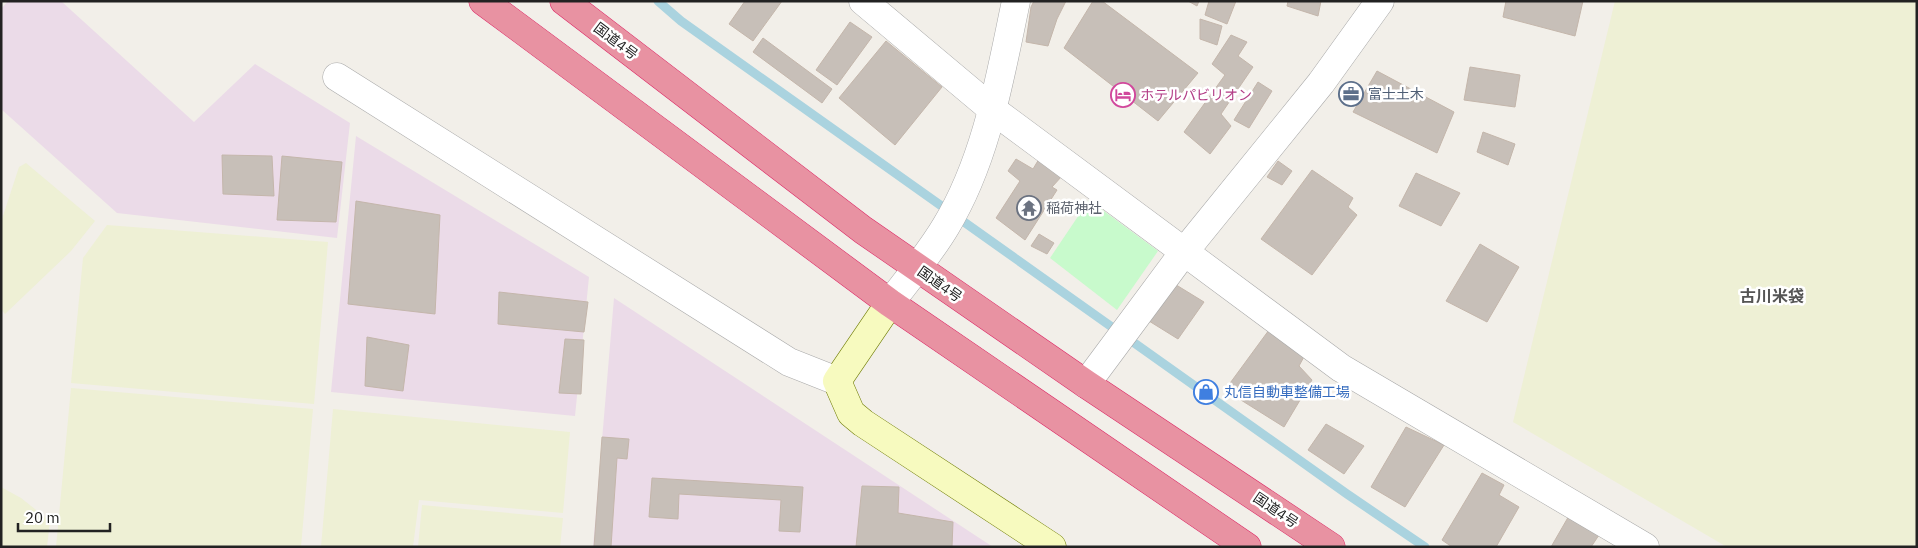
<svg xmlns="http://www.w3.org/2000/svg" width="1918" height="548" viewBox="0 0 1918 548" font-family="'IBM Plex Sans','Noto Sans JP',sans-serif">
	<style>
		.industrial { fill: #ebdbe8 }
		.farmland { fill: #eef0d5 }
		.park { fill: #c8facc }
		.lines { fill: none; stroke-linecap: round; stroke-linejoin: round }
		.stream { stroke: #aad3df; stroke-width: 9 }
		.building { fill: #c7bfb8; stroke: #c4b6ab }
		.street-casing { stroke: #a9a9a9; stroke-width: 29 }
		.secondary-casing { stroke: #707d05; stroke-width: 29 }
		.highway-casing { stroke: #dc2a67; stroke-width: 29 }
		.street { stroke: #fff; stroke-width: 28 }
		.secondary { stroke: #f7fabf; stroke-width: 28 }
		.highway { stroke: #e892a2; stroke-width: 28 }
		.labels { text-anchor: middle; dominant-baseline: central; stroke-width: 5; stroke-linejoin: round; paint-order: stroke }
		.street-label { font-size: 14px; fill: #222; stroke: #fff }
		.service-label { font-size: 14px; fill: #4e5e75; stroke: #fff; text-anchor: start }
		.hotel-label { font-size: 14px; fill: #b23c85; stroke: #fff; text-anchor: start }
		.worship-label { font-size: 14px; fill: #5b616d; stroke: #fff; text-anchor: start }
		.shop-label { font-size: 14px; fill: #366cbe; stroke: #fff; text-anchor: start }
		.quarter-label { font-size: 16px; font-weight: bold; fill: #555; stroke: #fff }
	</style>
	<rect width="100%" height="100%" fill="#f2efe9"/>
	<g class="industrial">
		<path d="M8,1H61L194,122L255,64L350,123L337,238L117,213L1,109V9Z"/>
		<path d="M356,136L589,277L575,416L331,392Z"/>
		<path d="M614,298L993,547H593Z"/>
	</g>
	<g class="farmland">
		<path d="M1615,1H1917V547H1727L1513,422Z"/>
		<path d="M26,163L95,221L71,251L5,314L1,309V222L19,167Z"/>
		<path d="M107,225L328,242L314,404L71,383L83,258Z"/>
		<path d="M71,388L313,409L301,547H56Z"/>
		<path d="M333,409L570,432L563,513L419,500L413,547H321Z"/>
		<path d="M1,487L21,498L50,521L47,547H1Z"/>
		<path d="M422,505L563,518L560,547H418Z"/>
	</g>
	<path class="park" d="M1089,200L1158,251L1117,310L1050,258Z"/>
	<g class="lines">
		<path class="stream" d="M658,1L681,21L1347,494L1425,547"/>
	</g>
	<g class="building">
		<path d="M745,1H782L753,41L729,24Z"/>
		<path d="M1034,1H1066L1057,19L1048,46L1026,42L1031,7Z"/>
		<path d="M1093,1H1102L1198,73L1158,121L1064,48Z"/>
		<path d="M1188,1H1199L1197,6Z"/>
		<path d="M1209,1H1236L1227,24L1205,15Z"/>
		<path d="M1288,1H1321L1318,16L1287,6Z"/>
		<path d="M1506,1H1583L1575,36L1503,17Z"/>
		<path d="M1200,19L1222,26L1217,45L1200,39Z"/>
		<path d="M850,22L872,37L837,85L816,70Z"/>
		<path d="M1231,35L1247,42L1238,56L1253,67L1221,114L1231,126L1210,154L1184,132L1225,75L1212,64Z"/>
		<path d="M763,38L832,89L822,103L753,52Z"/>
		<path d="M886,41L942,87L895,145L839,98Z"/>
		<path d="M1470,67L1520,75L1515,107L1464,100Z"/>
		<path d="M1377,71L1454,112L1437,153L1353,112Z"/>
		<path d="M1258,82L1272,91L1249,128L1234,120Z"/>
		<path d="M1483,132L1515,144L1508,165L1477,152Z"/>
		<path d="M222,155L272,156L274,196L223,194Z"/>
		<path d="M282,156L342,162L336,222L277,220Z"/>
		<path d="M1016,159L1033,169L1039,159L1062,176L1052,187L1057,190L1025,240L996,218L1020,181L1008,171Z"/>
		<path d="M1278,161L1292,171L1282,185L1267,177Z"/>
		<path d="M1312,170L1353,198L1348,207L1357,215L1312,275L1261,239Z"/>
		<path d="M1416,173L1460,193L1441,226L1399,206Z"/>
		<path d="M356,201L440,215L435,314L348,304Z"/>
		<path d="M1039,234L1054,243L1047,254L1031,246Z"/>
		<path d="M1480,244L1519,267L1487,322L1446,301Z"/>
		<path d="M1173,283L1204,302L1178,339L1149,321Z"/>
		<path d="M499,292L588,302L584,332L498,324Z"/>
		<path d="M1269,330L1306,353L1299,366L1312,380L1284,427L1225,390Z"/>
		<path d="M367,337L409,345L403,391L365,386Z"/>
		<path d="M565,339L584,340L581,394L559,393Z"/>
		<path d="M1326,424L1364,446L1344,474L1308,450Z"/>
		<path d="M1406,427L1444,445L1405,507L1371,487Z"/>
		<path d="M602,437L629,439L627,459L617,458L611,547H594Z"/>
		<path d="M1482,473L1504,485L1499,495L1519,507L1496,547H1452L1442,540Z"/>
		<path d="M652,478L803,487L800,532L779,531L781,500L679,494L678,519L649,517Z"/>
		<path d="M862,486L899,487L898,513L953,522L952,547H856Z"/>
		<path d="M1570,514L1601,532L1591,547H1551Z"/>
	</g>
	<g class="lines">
		<defs>
			<g id="street">
				<path d="M863,1L993,110L1341,368L1645,547"/>
				<path d="M337,77L789,362L837,381"/>
				<path d="M890,303C909,278 930,253 946,226C987,158 1000,77 1016,1"/>
				<path d="M1086,384L1184,252L1321,83L1380,1"/>
			</g>
			<path id="secondary" d="M890,303L837,381L851,413L863,423L1052,547"/>
			<g id="highway">
				<path d="M483,1L890,303L1247,547"/>
				<path d="M564,1L863,230L1086,384L1331,547"/>
			</g>
		</defs>
		<use href="#street" class="street-casing"/>
		<use href="#secondary" class="secondary-casing"/>
		<use href="#highway" class="highway-casing"/>
		<use href="#street" class="street"/>
		<use href="#secondary" class="secondary"/>
		<use href="#highway" class="highway"/>
	</g>
	<defs>
		<symbol id="office-ring" viewBox="-11 -11 22 22"><circle r="9.5" fill="#fff" stroke="#5c6f8a" stroke-width="1.5"/><path d="M-6-3h4V-5.5h4V-3h4V5H-6ZM-1-4.5V-3h2v-1.5ZM-6 0V1H6V0Z" fill="#5c6f8a"/></symbol>
		<symbol id="hotel-ring" viewBox="-11 -11 22 22"><circle r="9.5" fill="#fff" stroke="#d1479c" stroke-width="1.5"/><path d="M-6-4.5h1.5V1H6V5H4.5V3h-9V5H-6ZM-4 0a1.8 1.8 0 1 1 3.6 0ZM.5 0V-2.5h3Q6-2.5 6 0Z" fill="#d1479c"/></symbol>
		<symbol id="temple-ring" viewBox="-11 -11 22 22"><circle r="9.5" fill="#fff" stroke="#6b7280" stroke-width="1.5"/><path d="M0-6L5-2H3V0L6.5 2.5H4V6H1.5V3h-3V6H-4V2.5H-6.5L-3 0V-2H-5Z" fill="#6b7280"/></symbol>
		<symbol id="shop-ring" viewBox="-11 -11 22 22"><circle r="9.5" fill="#fff" stroke="#3f7fe0" stroke-width="1.5"/><path d="M-5-2.5h2.3a2.7 3.5 0 0 1 5.4 0H5L5.5 6h-11ZM-1.5-2.5h3a1.5 2.3 0 0 0-3 0Z" fill="#3f7fe0"/></symbol>
	</defs>
	<g fill-rule="evenodd">
		<use href="#office-ring" x="1337" y="80" width="28" height="28"/>
		<use href="#hotel-ring" x="1109" y="81" width="28" height="28"/>
		<use href="#temple-ring" x="1015" y="194" width="28" height="28"/>
		<use href="#shop-ring" x="1192" y="378" width="28" height="28"/>
	</g>
	<g class="labels">
		<g class="street-label">
			<text transform="translate(616 41) rotate(37)">国道4号</text>
			<text transform="translate(940 284) rotate(35)">国道4号</text>
			<text transform="translate(1276 510) rotate(34)">国道4号</text>
		</g>
		<g class="service-label">
			<text x="1368" y="94">富士土木</text>
		</g>
		<g class="hotel-label">
			<text x="1140" y="95">ホテルパビリオン</text>
		</g>
		<g class="worship-label">
			<text x="1046" y="208">稲荷神社</text>
		</g>
		<g class="shop-label">
			<text x="1224" y="392">丸信自動車整備工場</text>
		</g>
		<g class="quarter-label">
			<text x="1772" y="296">古川米袋</text>
		</g>
	</g>
	<rect width="1918" height="548" fill="none" stroke="#222222" stroke-width="5"/>
	<path d="M18 523v8h92v-8" fill="none" stroke="#222222" stroke-width="2.5"/>
	<text x="25" y="523" font-size="15" fill="#222222" stroke="#ffffff" stroke-width="4" paint-order="stroke">20 m</text>
</svg>
